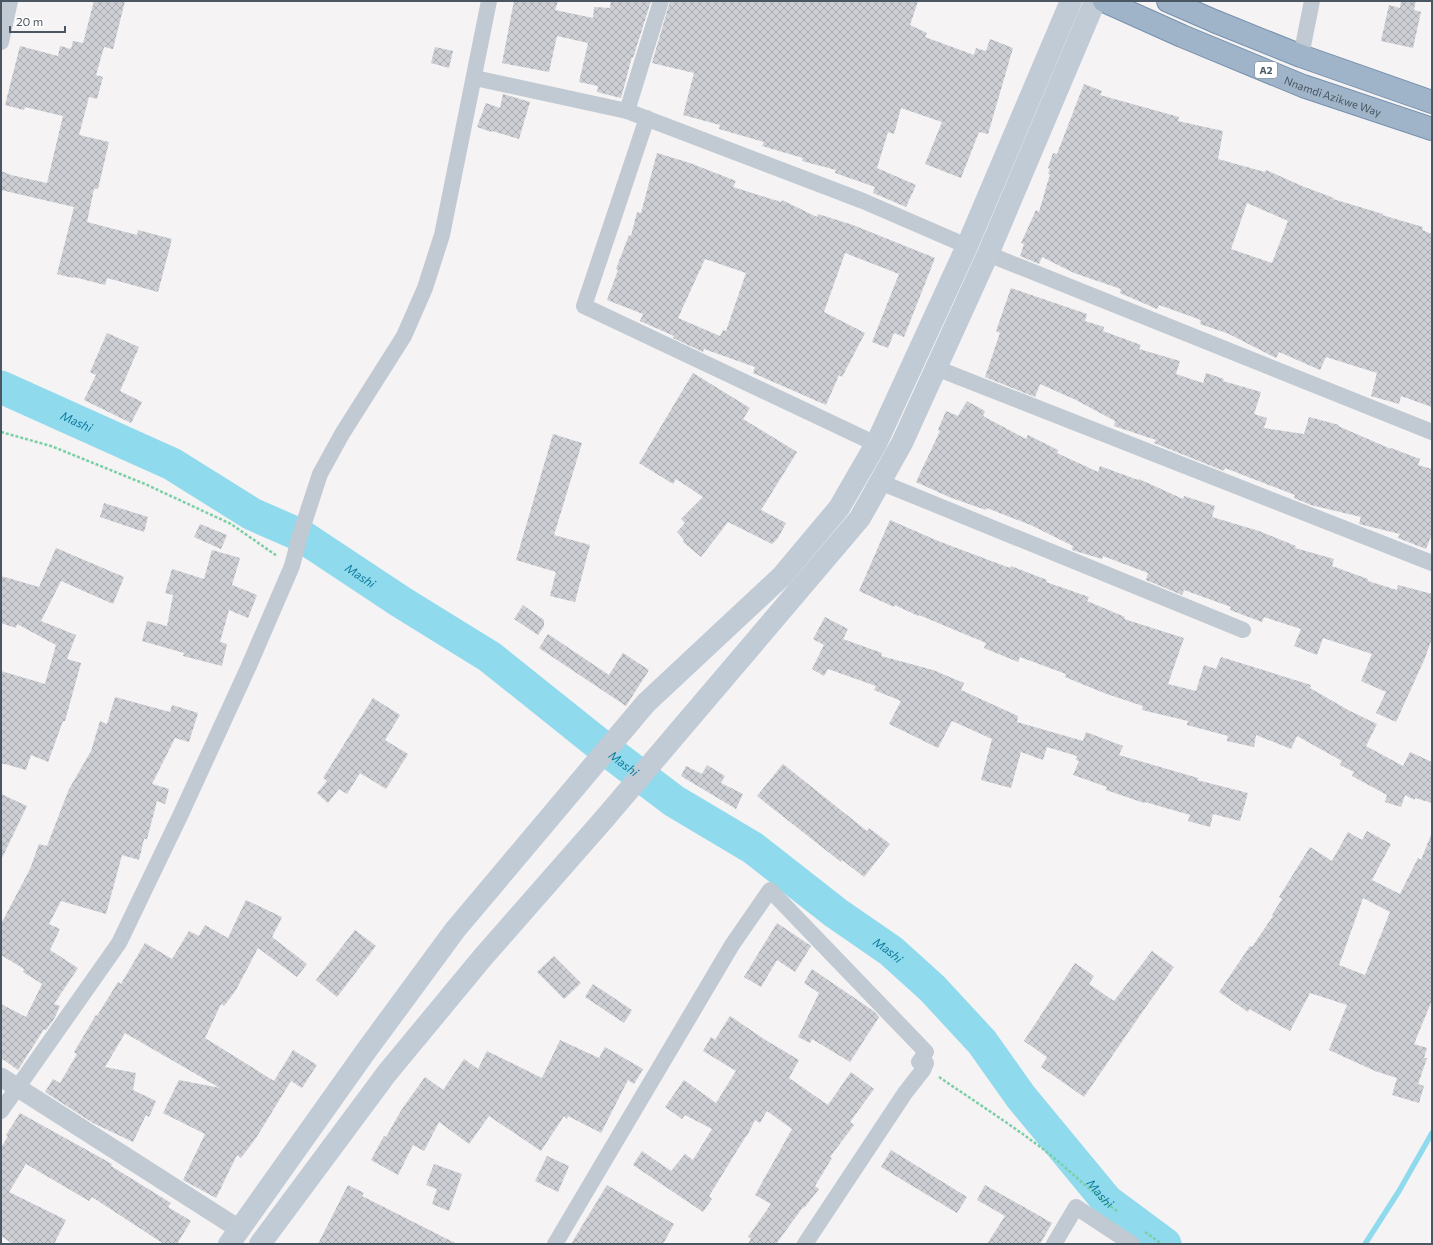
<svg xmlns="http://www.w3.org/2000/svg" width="1433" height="1245" viewBox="0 0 1433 1245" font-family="Commissioner,sans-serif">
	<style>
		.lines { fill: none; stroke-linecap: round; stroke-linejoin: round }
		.stream { stroke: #90daee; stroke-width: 5.5 }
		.river { stroke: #90daee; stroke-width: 33 }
		.building { fill: url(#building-cross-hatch); fill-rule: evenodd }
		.trunk-casing { stroke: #7690ad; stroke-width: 24 }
		.path { stroke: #7ad0a6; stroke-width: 2.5; stroke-dasharray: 3 2; stroke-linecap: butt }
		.minor { stroke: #c1cad2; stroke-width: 16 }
		.tertiary { stroke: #c1cad2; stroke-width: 19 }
		.secondary { stroke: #c1cbd6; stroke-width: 22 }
		.trunk { stroke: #9fb4c9; stroke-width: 22 }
		.labels { text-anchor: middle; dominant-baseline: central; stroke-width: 3; stroke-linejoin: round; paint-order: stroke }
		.shield { fill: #fff; stroke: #808990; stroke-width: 1 }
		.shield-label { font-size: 10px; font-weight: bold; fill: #4a5661 }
		.street-label { font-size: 11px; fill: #4a5661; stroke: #fff }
		.water-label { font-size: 12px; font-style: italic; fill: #0c7c9b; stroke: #fff }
	</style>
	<defs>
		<pattern id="building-cross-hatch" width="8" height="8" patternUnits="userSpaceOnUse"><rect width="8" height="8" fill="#cdcfd5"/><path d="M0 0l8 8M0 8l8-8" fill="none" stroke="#a8abb0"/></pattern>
	</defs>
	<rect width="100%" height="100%" fill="#f5f3f3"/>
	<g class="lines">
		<path class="stream" d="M1365,1244L1399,1191L1432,1133"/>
		<path class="river" id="s1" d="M1,387L172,464L252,514L300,535L401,602L490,657L600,745L674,801L753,848L836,913L891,951L932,988L982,1042L1021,1097L1107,1201L1165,1244"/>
	</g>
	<g class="building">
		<path d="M94,1H125L113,49L104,47L96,75L103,77L97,99L89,97L79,135L109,142L98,189H94L87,222L137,235L138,230L172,239L158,292L107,278L105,285L74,277L73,278L57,274L74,207L1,190V171L11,175L47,183L63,116L25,107L24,110L5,105L20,46L58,56L60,46L71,49L73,41L83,43Z"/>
		<path d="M514,1H558L555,10L593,18L594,7L610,8L611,1H651L633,58L632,57L621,98L597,92L598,86L579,82L588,43L557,36L549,72L502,63Z"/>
		<path d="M670,1H918L910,25L927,33L925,37L974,55L976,48L986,51L990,39L1013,48L988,134L979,132L961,178L925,164L942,122L901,108L894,134L888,132L877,168L916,185L906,207L873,193L875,187L835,173L836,170L802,161L803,158L762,146L764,142L719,129L720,125L683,115L694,73L652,63Z"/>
		<path d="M1401,1H1416L1414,10L1421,12L1413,48L1381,41L1389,5L1400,8Z"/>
		<path d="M435,47L453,51L449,68L431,63Z"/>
		<path d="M1084,84L1102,91L1100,95L1179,117L1178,121L1223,131L1218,159L1265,172L1266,170L1302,186L1334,198L1333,199L1383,214L1382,215L1423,227L1422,230L1432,234V407L1401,396L1399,404L1371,396L1377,373L1326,357L1320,370L1279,352L1276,358L1229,334L1200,324L1201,320L1159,305L1157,309L1120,293L1121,289L1074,273L1042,257L1039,264L1020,256L1024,244L1021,243L1036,210L1039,212L1050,174H1048L1050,169L1048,168L1053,153L1057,154ZM1247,203L1288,221L1272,263L1231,249Z"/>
		<path d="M503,94L530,102L519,139L492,131L491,132L477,127L486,103L500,108Z"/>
		<path d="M657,153L690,163L736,181L733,187L781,202L782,200L817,217L818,214L853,225L935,258L904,337L894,333L888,348L872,342L899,274L845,253L824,312L865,333L842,377L839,375L826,405L753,373L755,367L704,349L703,352L673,338L674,336L640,321L643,314L607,300L618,270L616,269L629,235L631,236L637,212L641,213ZM705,259L746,273L726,331L723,330L720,336L678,318Z"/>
		<path d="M1011,288L1087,314L1085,321L1104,327L1103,331L1141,345L1139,349L1180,361L1176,374L1203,383L1206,373L1224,379L1223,381L1261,392L1254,414L1267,418L1264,428L1304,434L1309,417L1339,425L1338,426L1391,449V448L1420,459L1418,465L1432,469V534L1426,549L1398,538L1400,534L1359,524L1361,517L1311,505L1294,498L1295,495L1225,468L1224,471L1154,443L1156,440L1114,426L1115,421L1076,400L1040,384L1035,397L985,377L1000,333L996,331Z"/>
		<path d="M107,333L139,347L120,391L142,402L131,423L84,400L96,375L90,372Z"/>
		<path d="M693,373L750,408L743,419L797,452L761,510L786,523L778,538L772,544L728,522L701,557L683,542L684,540L677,532L685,523L681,519L703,497L676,479L673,484L639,463Z"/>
		<path d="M967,401L985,411L983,416L1026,439L1028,435L1058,450L1057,453L1098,472L1100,466L1138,480L1139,479L1183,499L1184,496L1215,506L1212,517L1259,531L1296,546L1295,548L1334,559L1332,566L1368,579V581L1397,590L1398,585L1432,594V638L1425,658L1396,722L1376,713L1386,692L1361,681L1372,654L1323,638L1317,655L1294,646L1301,629L1264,617L1262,622L1230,610L1231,607L1184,590L1182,595L1146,580L1148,573L1103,556L1102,559L1072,550L1073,546L1033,526L987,508L986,510L949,497L916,482L940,431L938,430L946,411L958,416Z"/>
		<path d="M553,434L582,443L554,535L590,545L575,602L550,596L556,572L516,560Z"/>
		<path d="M104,503L148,517L144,532L100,517Z"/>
		<path d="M890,520L938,541L1010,568L1011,566L1047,580L1046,582L1089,597L1087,601L1125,617L1124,619L1184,638L1168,684L1196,691L1204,665L1216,669L1221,657L1311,685L1310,688L1348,710L1377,724L1366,746L1403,766L1410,752L1432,762V803L1415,798V800L1405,795L1401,807L1385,802L1387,795L1352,776L1354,772L1340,765L1342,761L1297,736L1291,749L1256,735L1254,747L1227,741L1228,736L1187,725L1188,721L1142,710L1143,706L1104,693L1065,677L1066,674L1020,657L1018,662L984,648L986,643L919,615L918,616L895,605L894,607L859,591Z"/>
		<path d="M200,524L227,535L221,549L194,537Z"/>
		<path d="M56,548L124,577L113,604L61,581L41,621L76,635L67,659L81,663L65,721H63L48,762L31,755L26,770L1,763V671L45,684L56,645L17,624L16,628L1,623V576L39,587Z"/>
		<path d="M212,550L240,558L232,585L257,595L248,618L229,610L220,642L227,644L222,666L183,656L184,653L142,641L147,621L167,626L173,595L165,593L172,569L204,579Z"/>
		<path d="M523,605L544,620V626L538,635L514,619Z"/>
		<path d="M825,617L848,629L843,639L882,653L881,656L933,670L964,683L961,690L1018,716L1017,722L1083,741L1086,732L1123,746L1119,755L1198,778L1197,780L1248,793L1240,821L1213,814L1210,827L1188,821L1190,815L1145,802L1144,803L1106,790L1107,787L1073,775L1079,761L1076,760L1077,756L1047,747L1043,760L1021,752L1011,788L981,780L992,739L952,721L938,748L889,724L901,701L874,690L876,686L828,669L824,676L812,669L824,645L813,639Z"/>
		<path d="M548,634L609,675L623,653L649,670L626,706L539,648Z"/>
		<path d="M115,697L170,712L172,705L198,713L189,742L175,738L152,784L169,789L165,804L157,801L147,839H144L139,860L122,855L106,914L61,901L49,924L60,929L50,950L78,968L54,1004L60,1006L54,1019L46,1030L44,1029L18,1070L1,1058V1004L26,1017L42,984L23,972L24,969L1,955V924L30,869L39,844L47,846L69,789L91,751L100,721L107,724Z"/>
		<path d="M373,698L400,715L385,740L408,754L386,789L360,773L347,794L339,789L328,803L317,793L327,781L323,778Z"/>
		<path d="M783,764L867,831L869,828L890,844L864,877L842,860L841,862L757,796Z"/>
		<path d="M707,765L725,776L721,783L743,794L736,809L681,776L686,766L702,774Z"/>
		<path d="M1,794L27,806L1,860Z"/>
		<path d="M1367,831L1391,844L1372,880L1400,894L1418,858L1421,860L1431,835H1432V1000L1414,1044L1427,1048L1424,1058H1427L1418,1084L1424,1086L1419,1103L1392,1095L1397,1078L1375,1071L1329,1050L1347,1005L1310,993L1290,1031L1249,1009L1248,1012L1219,992L1250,946L1252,947L1273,916L1272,915L1282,899L1279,897L1310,847L1332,861L1348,832L1362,840ZM1363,898L1390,912L1365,975L1339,965Z"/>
		<path d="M246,900L282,917L272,937L307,964L297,977L258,948L236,990L224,1006L221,1004L205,1038L274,1081L293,1050L317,1065L302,1088L291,1081L256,1138L241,1158L237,1155L216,1198L183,1180L205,1134L163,1113L179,1080L220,1088L125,1033L105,1067L136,1073L133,1090L156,1101L149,1117L146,1115L133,1142L93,1123L45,1092L53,1079L60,1083L77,1054L74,1052L96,1015L97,1016L118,982L121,984L145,943L172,959L189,931L199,936L205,925L228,938Z"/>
		<path d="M777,923L811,946L795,972L777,960L761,987L744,977Z"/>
		<path d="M355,930L376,946L337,997L316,980Z"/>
		<path d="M1152,951L1174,967L1134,1024L1084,1097L1041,1067L1047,1057L1024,1041L1075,963L1094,976L1089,984L1114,1001Z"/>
		<path d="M554,956L581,983L564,999L537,972Z"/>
		<path d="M812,969L875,1012L879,1017L850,1062L812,1039L810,1043L798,1037L819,993L804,983Z"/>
		<path d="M593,984L632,1010L624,1023L585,997Z"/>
		<path d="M730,1016L764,1039L799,1060L789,1078L828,1105L851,1072L874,1089L850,1122L854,1125L830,1157L832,1158L815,1186L819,1189L804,1208L803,1207L776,1244H748L751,1238L748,1237L771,1204L755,1195L792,1129L767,1111L760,1123L755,1120L747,1136H746L709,1196L712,1199L703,1212L633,1165L642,1151L671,1171L685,1154L693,1160L712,1129L685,1115L682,1119L665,1107L684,1080L716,1103L736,1071L703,1051L711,1037L715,1040Z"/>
		<path d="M560,1040L599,1058L605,1047L643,1069L634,1084L628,1080L601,1133L568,1116L567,1119L564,1116L541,1151L489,1116L469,1144L439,1122L424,1151L413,1145L398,1175L371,1160L384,1136L386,1137L402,1109L425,1077L443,1090L464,1059L478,1069L487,1051L542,1078Z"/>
		<path d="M20,1113L112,1164L111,1166L171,1203L168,1207L191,1221L177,1244H164L92,1197L89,1201L26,1164L9,1192L66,1220L54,1244H13L1,1236V1148L8,1136L6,1135Z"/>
		<path d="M891,1150L967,1197L957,1213L881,1167Z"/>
		<path d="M547,1156L569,1166L558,1192L535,1181Z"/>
		<path d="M434,1164L462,1174L449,1211L432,1204L437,1189L426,1185Z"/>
		<path d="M348,1185L364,1193L362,1196L457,1244H318Z"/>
		<path d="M607,1185L674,1224L663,1244H571Z"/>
		<path d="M985,1185L1052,1223L1040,1244H987L1005,1216L977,1200Z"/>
	</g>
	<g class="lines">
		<defs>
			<g id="trunk">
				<path id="s2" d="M1104,1L1182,36L1303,86L1432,129"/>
				<path d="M1168,1L1214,21L1301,56L1432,102"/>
			</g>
		</defs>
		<use href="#trunk" class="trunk-casing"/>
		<g class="path">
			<path d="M1,432L51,446L145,484L231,524L277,556"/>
			<path d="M939,1077C971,1099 1004,1120 1035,1143C1064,1164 1088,1190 1117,1211"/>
			<path d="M1145,1232L1162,1244"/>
		</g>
		<g class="minor">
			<path d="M1,42L10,1"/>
			<path d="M1301,56L1312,1"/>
			<path d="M475,78L627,111L863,201L967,246"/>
			<path d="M627,111L661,1"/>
			<path d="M647,118L584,306L876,444"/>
			<path d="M988,254L1432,432"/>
			<path d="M936,368L1432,563"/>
			<path d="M880,482L1243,630"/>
			<path d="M1,1111L119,943L181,814L248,668L292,566L300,535L320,474L342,434L404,336L425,288L442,235L489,1"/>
			<path d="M555,1244L732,945L770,890L926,1052L919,1062L926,1063L923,1070L905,1093L805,1244"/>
			<path d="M1054,1244L1076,1207L1132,1244"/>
		</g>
		<path class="tertiary" d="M1,1077L239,1229"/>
		<g class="secondary">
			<path d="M229,1244L366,1051L455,930L646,703L782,576L839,508L876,444L967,246L1071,1"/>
			<path d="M260,1244L387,1073L483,957L605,818L860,518L902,443L988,254L1095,1"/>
		</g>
		<use href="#trunk" class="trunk"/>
	</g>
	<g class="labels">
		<rect class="shield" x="1255" y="62" width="22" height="16" rx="3"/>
		<g class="shield-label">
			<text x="1266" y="70">A2</text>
		</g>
		<g class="street-label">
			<text stroke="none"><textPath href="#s2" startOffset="248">Nnamdi Azikwe Way</textPath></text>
		</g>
		<g class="water-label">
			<text stroke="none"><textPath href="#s1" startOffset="83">Mashi</textPath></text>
			<text stroke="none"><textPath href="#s1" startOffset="407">Mashi</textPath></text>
			<text stroke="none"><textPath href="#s1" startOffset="731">Mashi</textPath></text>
			<text stroke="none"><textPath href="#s1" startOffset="1055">Mashi</textPath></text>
			<text stroke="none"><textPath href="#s1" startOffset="1379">Mashi</textPath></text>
		</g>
	</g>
	<rect width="1433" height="1245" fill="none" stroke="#4a5661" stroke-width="4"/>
	<path d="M10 26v6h55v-6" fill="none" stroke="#4a5661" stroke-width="2"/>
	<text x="16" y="26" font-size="12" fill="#4a5661" stroke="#ffffff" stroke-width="3" paint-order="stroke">20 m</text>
</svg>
